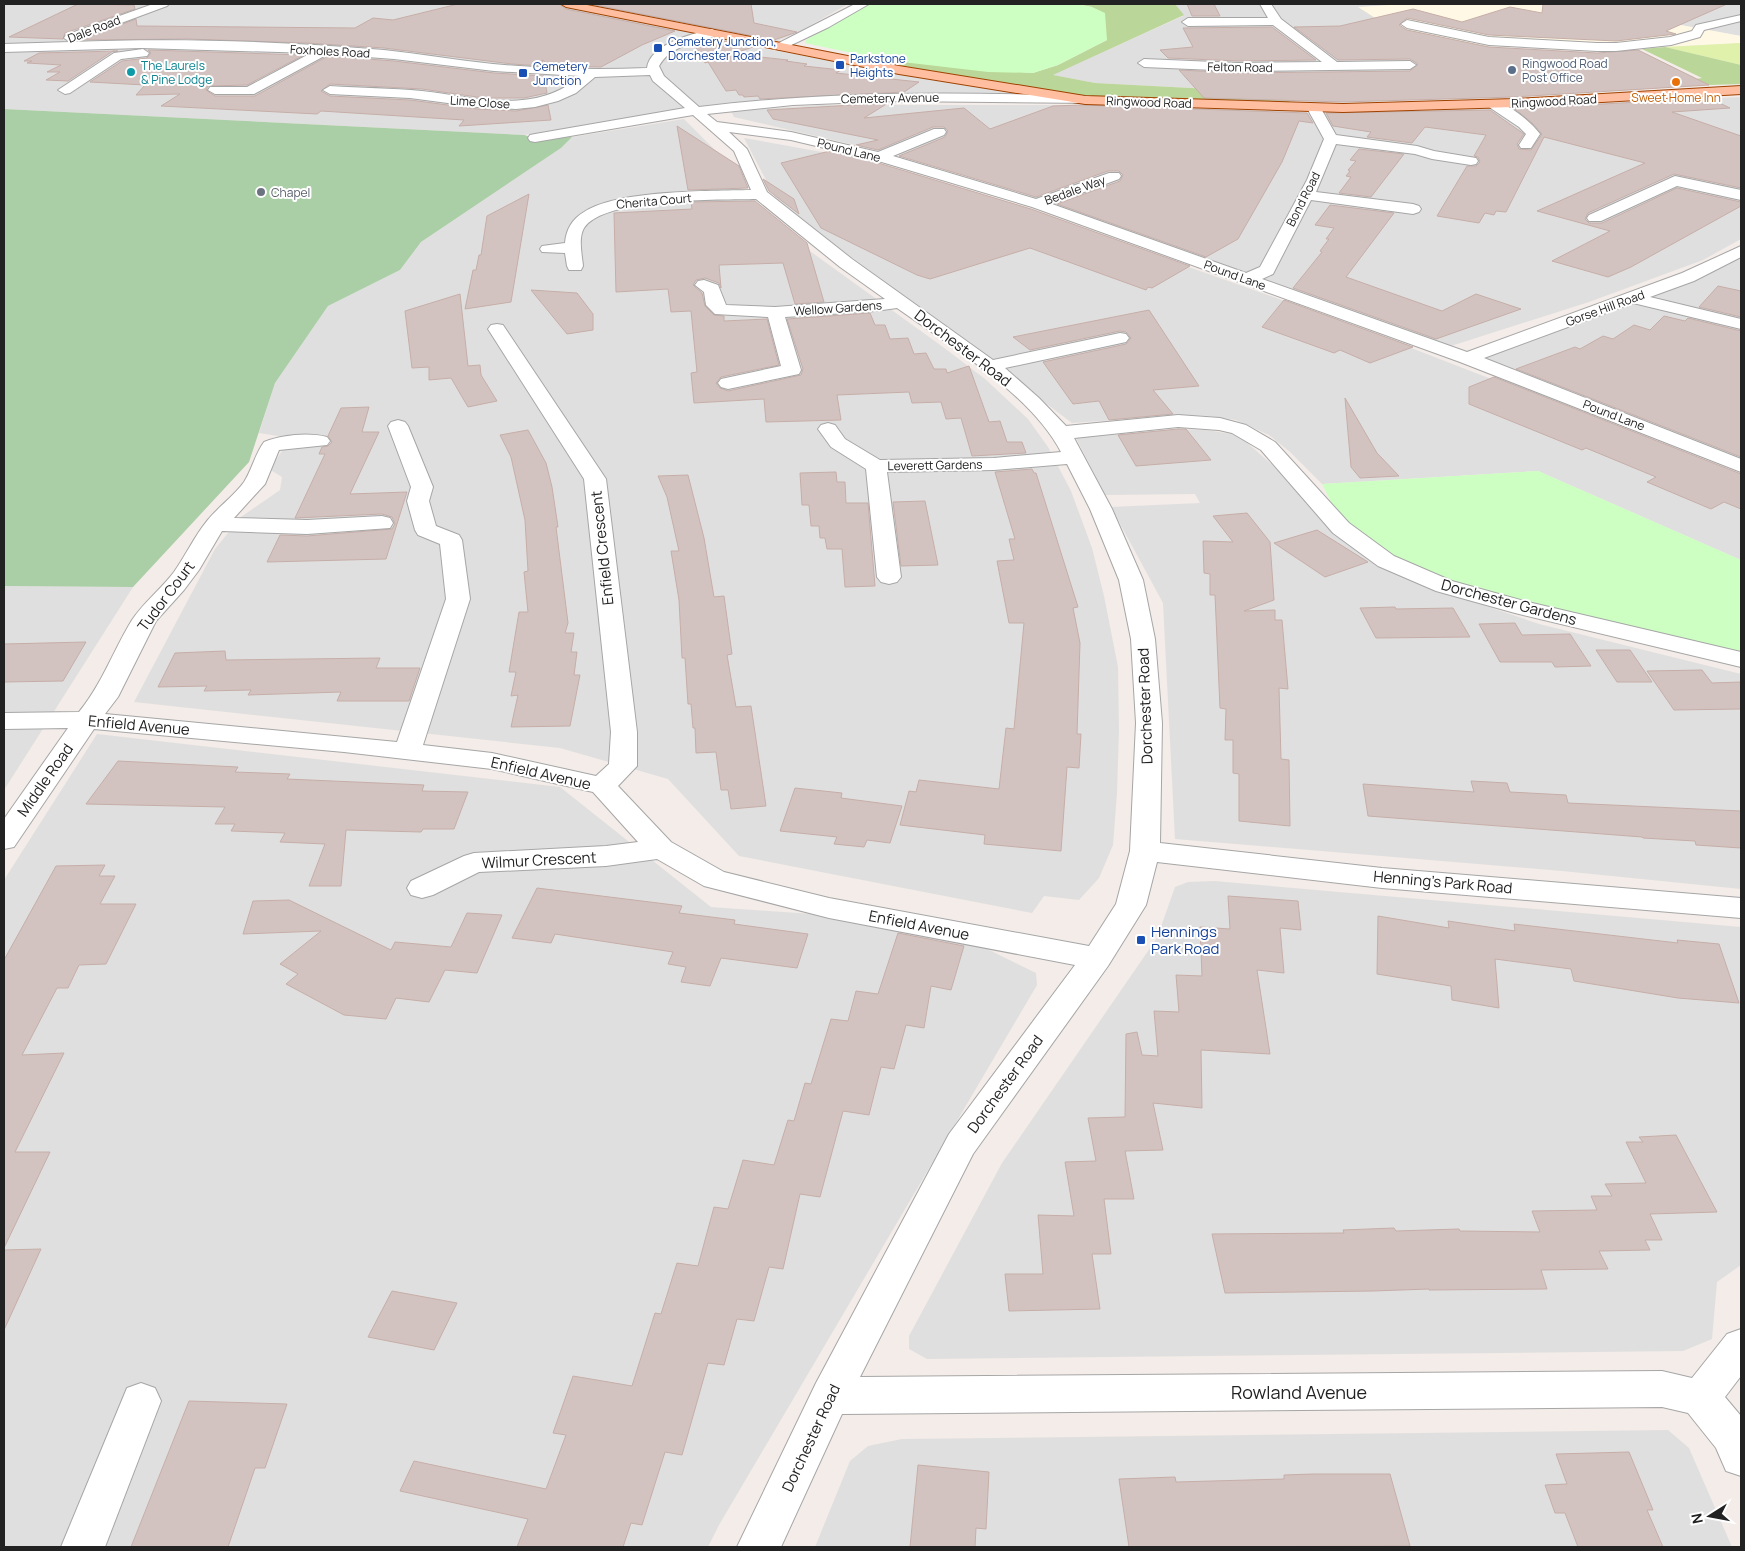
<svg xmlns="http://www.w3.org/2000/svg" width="1745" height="1551" viewBox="0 0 1745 1551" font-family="Manrope,sans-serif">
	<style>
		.residential { fill: #e0dfdf }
		.education { fill: #fff8e4 }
		.grass { fill: #dff1aa }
		.forest { fill: #bad698 }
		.cemetery { fill: #aacea6 }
		.park { fill: #cdffc2 }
		.building { fill: #d3c3c0; stroke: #c6aea8 }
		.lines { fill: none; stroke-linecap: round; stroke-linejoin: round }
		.minor-casing { stroke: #a6a6a6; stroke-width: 2 }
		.major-casing { stroke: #9f4200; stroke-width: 2 }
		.minor { fill: #fff; fill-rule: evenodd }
		.major { fill: #ffbea0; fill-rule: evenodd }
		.transit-dot { fill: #1a4fb4; stroke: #fff; stroke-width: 2 }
		.service-dot { fill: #5c6f8a; stroke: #fff; stroke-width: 2 }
		.culture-dot { fill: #0f9aa8; stroke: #fff; stroke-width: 2 }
		.food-dot { fill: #e8710a; stroke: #fff; stroke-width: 2 }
		.worship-dot { fill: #6b7280; stroke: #fff; stroke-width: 2 }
		.labels { text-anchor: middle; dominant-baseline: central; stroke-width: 4; stroke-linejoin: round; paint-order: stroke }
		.far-street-label { font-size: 12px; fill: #222; stroke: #fff }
		.far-transit-label { font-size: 12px; fill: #164399; stroke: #fff; text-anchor: start }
		.far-service-label { font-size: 12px; fill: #4e5e75; stroke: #fff; text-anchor: start }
		.far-culture-label { font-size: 12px; fill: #0d838f; stroke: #fff; text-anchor: start }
		.far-food-label { font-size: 12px; fill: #c56008; stroke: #fff }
		.far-worship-label { font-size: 12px; fill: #5b616d; stroke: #fff; text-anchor: start }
		.street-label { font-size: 15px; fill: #222; stroke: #fff }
		.transit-label { font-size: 15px; fill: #164399; stroke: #fff; text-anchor: start }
		.near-street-label { font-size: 18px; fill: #222; stroke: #fff }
	</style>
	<rect width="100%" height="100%" fill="#f3ece8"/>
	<g class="residential">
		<path d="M4,4H848L799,32L760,48L1026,95H852L703,107L524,135L4,109Z"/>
		<path d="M1175,4H1387L1390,6L1359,7L1497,91L1285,93L1095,83L1052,75L1183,16Z"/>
		<path d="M1613,4H1741V36L1642,18Z"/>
		<path d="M1741,97V239L1703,260L1589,302L1451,346L1032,197L906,157L734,117L731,111L822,105H1096L1361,114Z"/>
		<path d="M684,119L721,156L735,184L789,236L943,347L985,379L1028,419L1048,447L1071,491L1092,548L1104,596L1118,667L1119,730L1117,793L1113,845L1099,878L1079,900L1044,896L1032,913L739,856L668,779L560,748L134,702L215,549L241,517L280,490L282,477L269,469L282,451L298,439L259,433L275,383L328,306L400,270L421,242L561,148L572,137Z"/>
		<path d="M744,138L844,156L1061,222L1339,320L1741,476V560L1538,471L1322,484L1290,452L1269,435L1236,420L1210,416L1187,415L1072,423L777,201Z"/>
		<path d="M1741,251V466L1467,358L1688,277Z"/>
		<path d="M1176,429L1206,430L1232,434L1244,440L1279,471L1299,494L1336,530L1442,591L1539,624L1741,674V889L1562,871L1175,839L1163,603L1111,507L1200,503L1195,494L1105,495L1076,438Z"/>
		<path d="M4,586L133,587L4,790Z"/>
		<path d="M97,734L560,787L711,907L827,915L971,941L1036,973L1037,985L719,1525L708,1547H4V880Z"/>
		<path d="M1214,881L1741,927V1265L1717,1282L1712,1339L1683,1351L927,1359L909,1349V1336L1002,1163L1157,938L1175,887L1188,882Z"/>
		<path d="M1668,1430L1689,1448L1732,1547H815L850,1461L868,1446L902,1439Z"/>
	</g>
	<path class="education" d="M1387,4H1613L1642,18L1741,36V43L1594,51L1550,50L1545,47L1416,44L1358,7L1389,5Z"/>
	<path class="grass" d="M1741,43V65L1665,47Z"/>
	<g class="forest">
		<path d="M1077,4H1175L1184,15L1053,75L1095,83L1285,93L1291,105L1087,97L873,61L879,59L1033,73L1058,65L1107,40L1092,7Z"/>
		<path d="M1665,47L1741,65V84L1709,85L1696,79L1702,78L1642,49Z"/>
	</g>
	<path class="cemetery" d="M4,109L524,135L535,138L572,137L561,148L421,242L400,270L328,306L275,383L249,462L133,587L4,586Z"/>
	<g class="park">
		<path d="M868,4H1077L1092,7L1105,13L1107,40L1058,65L1033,73L988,72L885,60L805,43L806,40Z"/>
		<path d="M1538,471L1741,560V653L1547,609L1489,594L1421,569L1393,556L1351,525L1332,504L1322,484Z"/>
	</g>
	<g class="building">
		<path d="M78,4L134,5L135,9L65,33L63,39L9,37Z"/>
		<path d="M458,4H559L566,9L675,31L642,45L601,67L551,66L542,60L543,66L512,64L384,48L306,43L188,39L81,40L136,19L137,26L355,28L373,18L393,20Z"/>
		<path d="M590,4H751L754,23L797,32L774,40Z"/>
		<path d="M1187,4H1214L1220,16H1192Z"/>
		<path d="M1543,4H1727L1666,31L1676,34L1616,41L1489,35L1407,18L1399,25L1407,30L1489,47L1597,53L1638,50L1709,85L1514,97L1343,102L1204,98L1179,70L1238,73L1410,71L1418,64L1410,59L1338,60L1294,27L1340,26L1413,9L1462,22L1510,7L1542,13Z"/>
		<path d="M1272,27L1316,60L1238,61L1168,58L1160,50L1193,47L1183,28Z"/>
		<path d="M714,39L753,47L732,54L788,60L786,61L807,64L804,66L841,70L836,73L919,82L904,92L760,99L758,96L744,97L743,95H739L736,90L726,91L708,62L705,63L694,44Z"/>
		<path d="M148,50L304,55L247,85L208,86L206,90L215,96H255L328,56L394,61L494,73L544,76L547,93L524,98H484L422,89L330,84L321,91L330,96L410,100L478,109L516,111L548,105L551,120L459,126L464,120L321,111L317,114L161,106L180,94L136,95L145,85L90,82L122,61L147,58L151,53Z"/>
		<path d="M113,51L68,81L46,80L60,72H47L61,65L27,63L32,61H24L39,53L118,51Z"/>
		<path d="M1709,98L1730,108L1672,112L1741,136V188L1674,174L1588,213L1585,219L1589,223H1602L1677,188L1741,202V206L1631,267L1608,277L1552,261L1610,231L1537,211L1645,163L1544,137L1506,212L1496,211L1494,215L1485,213L1479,223L1437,216L1467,166H1476L1480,162L1478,157L1474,156L1486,135L1425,127L1412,143L1367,137L1371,132L1333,126L1326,113L1490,110L1524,134L1517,144L1519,149L1531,150L1542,134L1532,123L1515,109Z"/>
		<path d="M888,103L864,118L964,108L990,129L1053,106L1081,105L1307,113L1313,123L1299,121L1282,162L1238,239L1206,257L1057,204L1120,181L1123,175L1119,171H1108L1036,197L899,156L945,137L948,131L944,127H933L878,150L856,145L878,140L773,119L767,110Z"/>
		<path d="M677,126L739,166L748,188L688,190Z"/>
		<path d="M1359,149L1404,154L1371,197L1339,193L1351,177L1346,176L1350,171L1348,170L1356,161L1350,160Z"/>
		<path d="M830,151L875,162L1031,209L1190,266L1152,288L1148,287L1146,290L1030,248L930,279L917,275L821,228L781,163Z"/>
		<path d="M763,179L794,199L799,214L769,191Z"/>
		<path d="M529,194L511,302L465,309L473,270H476L479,255H481L487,216Z"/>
		<path d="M755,201L807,243L824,302L795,304L783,263L719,265L721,288L719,283L705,278L696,280L693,285L702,293L705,306L714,315L724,316V321L767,319L779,365L721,377L716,383L720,388L728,391L801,375L803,369L787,319L870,313L875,325H885L890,339L908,338L914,354L926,353L934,369H946L947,373L969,366L989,422L1000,421L1007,442H1022L1026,453L972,456L961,418L946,419L941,402L912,403L909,392L837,395L841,420L766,422L764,399L694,403L691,373L697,372L691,311L671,312L668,289L616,292L614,213L692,209L691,202Z"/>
		<path d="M1330,205L1394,213L1346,277L1442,311L1476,294L1521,309L1436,339L1293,288L1322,252L1320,251L1329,239H1326L1334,228L1315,225Z"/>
		<path d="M1718,286L1741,291V317L1699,307Z"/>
		<path d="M531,290L577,293L593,314V330L567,334Z"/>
		<path d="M460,294L468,366L480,365L481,375L497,401L468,407L451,378L429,380V367L412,368L405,311Z"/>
		<path d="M1284,300L1413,347L1370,363L1340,350L1334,353L1262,327Z"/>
		<path d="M1149,310L1199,386L1153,390L1173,414L1109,420L1099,401L1073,404L1043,362L1126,344L1131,338L1126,332L1120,331L1030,350L1013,337Z"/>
		<path d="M1664,316L1685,321L1688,318L1741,331V457L1516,369L1575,347L1580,349L1603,336L1613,339L1634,325L1650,330Z"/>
		<path d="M1494,377L1741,474V509L1724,502L1711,509L1647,482L1656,477L1586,448L1582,450L1469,404V387Z"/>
		<path d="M1345,398L1377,453L1399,476L1360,478L1351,467Z"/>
		<path d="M369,407L362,432H379L350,494L407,492L386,559L267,562L280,535L307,536L392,529L395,524L392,517L382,514L295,518L325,454H319L322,447L328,446L332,442L328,436L341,408Z"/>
		<path d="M1178,429H1186L1211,460L1136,466L1118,435Z"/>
		<path d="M528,430L546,463L552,487L558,527H556L568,623L565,633H574L571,652H577L574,675H580L570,726L511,727L518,695L511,696L516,672H509L519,612H528L524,572L528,571L525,520L511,457L500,435Z"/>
		<path d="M1032,469L1034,473H1036L1078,607L1073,608L1080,643L1077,734H1081L1079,768L1067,767L1061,851L984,844L985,835L900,825L909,791L916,792L919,780L999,789L1006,728L1014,729L1024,623H1009L997,561L1014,560L1009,539H1015L995,472Z"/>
		<path d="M836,472L837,482H845L846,503H868L875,586L845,587L842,549H827L825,538H820L819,526H811L809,505H802L800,473Z"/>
		<path d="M688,475L704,538L714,597L724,596L732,654L727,655L736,707L751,706L766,806L731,809L728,790H721L716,752L696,753L695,728H693L691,704H688L685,658H682L679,600L671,551H679L667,497L658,476Z"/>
		<path d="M925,501L938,565L901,566L893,502Z"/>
		<path d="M1247,513L1270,542L1274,600L1244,611L1275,610V620H1282L1288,689L1279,688L1281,759L1289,760L1290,826L1239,821V774L1233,773V740H1225L1226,709L1220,708L1215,595H1210V574L1204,573L1203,541L1233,542L1213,516Z"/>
		<path d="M1317,530L1368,562L1325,577L1274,543Z"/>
		<path d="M1395,607L1396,609L1453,608L1470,637L1376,638L1360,608Z"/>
		<path d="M1515,623L1522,635L1570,634L1591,666L1555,667L1552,662H1500L1479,624Z"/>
		<path d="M86,642L63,681L4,682V644Z"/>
		<path d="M1596,650H1630L1652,682H1617Z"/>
		<path d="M225,651L226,660L380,658L376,668H420L409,701H337L341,692L248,695L251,690L204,691L207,686L158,687L175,653Z"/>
		<path d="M1702,670L1712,683L1741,682V709L1674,710L1647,671Z"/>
		<path d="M118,761L238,767L235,772L290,774L287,779L424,785L422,791L468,792L454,829H423L421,832L346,830L341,886H309L325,844L280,842L285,833L231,831L235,824H215L225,807L86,804Z"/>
		<path d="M1471,781L1507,783L1510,792L1566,795L1568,803L1741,811V848L1696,845L1695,841L1643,838L1642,837L1368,816L1363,784L1474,792Z"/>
		<path d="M795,788L842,793L841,798L902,806L890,843L867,840L864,847L834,844L837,837L780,831Z"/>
		<path d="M105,865L99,876H115L100,904H136L106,964L79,965L68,988H57L22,1055L64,1053L15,1152H50L4,1248V960L56,866Z"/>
		<path d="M537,888L682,906L679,913L735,920L734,924L808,934L797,968L721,958L710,986L681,982L686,967L668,964L673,952L555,934L551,943L512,938Z"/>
		<path d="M1228,896L1298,901L1301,930L1280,928L1284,973L1257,970L1270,1054L1201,1050L1202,1108L1153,1103L1163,1150L1125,1151L1134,1199H1104L1111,1254H1092L1100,1309L1009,1311L1005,1274H1043L1038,1215L1074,1216L1065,1162L1096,1161L1088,1118L1125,1117L1126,1034L1137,1032L1142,1055L1158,1056L1154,1011L1179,1012L1176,975L1202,976L1200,927L1230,929Z"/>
		<path d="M289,900L391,950L395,942L451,947L467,913L502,915L477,973L445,970L429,1002L396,998L386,1019L344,1015L286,984L298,974L280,964L321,931L243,934L253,901Z"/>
		<path d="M1378,916L1449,928L1448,921L1515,931L1514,924L1678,943L1677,940L1719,944L1739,1003L1678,998L1574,981L1571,969L1495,959L1499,1008L1452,1000L1451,986L1377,974Z"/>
		<path d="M898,933L964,946L951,990L931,986L924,1028L906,1025L894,1069L881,1067L869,1115L843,1111L820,1197L800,1194L783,1269L769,1267L754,1321L737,1319L724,1365L708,1363L682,1455L665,1452L642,1525L631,1523L623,1547H517L528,1519L400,1491L414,1461L546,1489L566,1435L553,1433L573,1376L632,1386L655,1313L661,1314L677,1263L698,1266L714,1207L728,1209L743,1160L774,1165L788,1120L794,1121L805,1083L811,1084L831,1019L848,1021L856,991L878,994Z"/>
		<path d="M1676,1135L1717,1212L1650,1214L1662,1240H1645L1650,1250L1599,1251L1608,1269L1541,1270L1547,1289L1429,1290V1289L1373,1291L1225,1293L1212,1234L1344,1233L1343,1230L1394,1228L1396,1231L1459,1229L1460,1231L1540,1232L1532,1211L1597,1210L1591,1196H1612L1605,1184L1646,1183L1626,1142H1643L1639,1137Z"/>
		<path d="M41,1249L4,1330V1250Z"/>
		<path d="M392,1291L457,1303L434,1350L368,1337Z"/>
		<path d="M189,1401L287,1404L265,1468H255L228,1547H131Z"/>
		<path d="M1629,1452L1653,1510H1647L1663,1547H1578L1565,1513H1555L1545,1485L1567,1484L1556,1454Z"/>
		<path d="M918,1465L989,1472L986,1529L976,1528L975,1547H910Z"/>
		<path d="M1313,1474H1390L1410,1546L1129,1547L1119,1479L1175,1477L1176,1482L1284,1479V1475Z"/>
	</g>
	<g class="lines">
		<defs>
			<g id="minor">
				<path d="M153,4H169L167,6L70,42C175,38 280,41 384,50C420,54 456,60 493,64C544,69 596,70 647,68C650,44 692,34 712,29L718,33L716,36C696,42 670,46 659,66L664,76L699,107C828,91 956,92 1085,96L1090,97L1092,100L1090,103L890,101L793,105L707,114L717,122L791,132L878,152L934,129H944L946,132L944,135L893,156L1036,199L1109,173H1119L1121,176L1119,179L1052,204L1246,273L1260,267L1307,180L1324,139L1307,108L1314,104L1319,105L1336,135L1417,146L1434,151L1476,158L1478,161L1476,164L1471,165L1432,159L1415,154L1336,144L1316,192L1413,204L1419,206L1421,209L1419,212L1413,214L1311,200L1275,270L1273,274L1262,279L1467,352L1682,273L1741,246V257L1694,281L1650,297L1741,319V329L1633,303L1484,358L1741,459V472L1460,362L1032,207L875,160L791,140L729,132L747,149L767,192L852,259L993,360L1120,333L1126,334L1129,338L1126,342L1005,368L1039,398L1066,426L1178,415L1220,418L1246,425L1275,442L1349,523L1394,556L1452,581L1528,602L1741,652V667L1515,613L1436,591L1378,566L1333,533L1261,450L1232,433L1219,430L1178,427L1074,438L1112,509L1143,580L1155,639L1162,723L1160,843L1382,868L1741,898V918L1382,888L1157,862L1146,905L1108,966L973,1154L860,1377L1662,1371L1692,1378L1727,1334L1741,1329V1376L1725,1397L1741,1416V1476L1726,1471L1716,1448L1688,1413L1662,1407L842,1414L781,1547H737L816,1383L949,1134L1075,965L829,918L704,886L657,859L606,866L479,872L433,895L422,898L411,895L407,888L411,881L464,856L474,853L606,846L638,842L593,792L492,769L344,752L94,729L14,847L4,849V819L68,728L4,729V713L79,712C102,684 113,651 132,620C144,602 161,589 174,572C186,555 194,537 207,521C218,507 234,496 244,482C252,470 255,454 264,442C282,435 308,432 327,437L330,441L327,445L279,450L265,484L234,518L307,520L382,516L390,518L393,523L390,528L307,534L222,531L199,570L184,590L156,621L118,697L105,714L397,742L446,599L440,544L418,535L415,530L407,501L411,487L388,426L391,422L398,420L405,422L408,426L433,487L429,501L436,526L459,535L462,540L470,599L423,745L492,753L596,776L609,764L611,732L584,479L488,329L491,325L497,324L503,325L606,479L637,732V766L618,786L671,842L724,872L829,898L1089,946L1116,904L1130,851L1136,723L1131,639L1119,580L1090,509L1067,464L994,470L887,472L901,577L897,582L889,584L881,582L877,577L866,469L831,447L818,429L821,425L828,423L835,425L845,439L880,460L994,458L1061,452C1031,394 950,346 897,308L875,311L785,317L801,370L799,374L728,389L721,387L718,383L721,379L781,366L768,317L715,314L706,305L704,292L695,285L698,281L704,280L718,285L726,305L775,307L885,299L840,267L756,199C721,200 604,197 584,228C578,238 582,255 583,266L581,270H569L567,266L565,253L542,252L540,249L542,246L565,243C566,230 572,219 584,212C617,190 709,191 751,190L734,151L693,115L535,142L530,141L528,138L530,135L535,134L685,108L653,81L650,75L595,77L576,93L558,101L535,107L516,109L478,107L410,98L330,94L323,90L330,86C361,88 391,88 422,91C475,97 535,116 580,76L494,71L394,59L328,54L254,94H215L208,90L210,87H247L311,53L141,48L4,52V44L70,42L64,38L66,35Z"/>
				<path d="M855,4H869L829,27L783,49L779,50L773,46Z"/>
				<path d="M1260,4H1271L1281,19L1337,62L1410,61L1416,65L1410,69L1238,71L1144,67L1138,63L1144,59L1238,63L1322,62L1273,25L1188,26L1182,22L1188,18H1268Z"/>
				<path d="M1741,15V21L1704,30L1700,37L1671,45L1616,51H1597L1489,45L1407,28L1401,24L1407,20L1489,37L1597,43H1616L1670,37L1692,31L1696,25Z"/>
				<path d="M143,49L149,53L147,56L121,59L70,93L65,94L58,90L114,53Z"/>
				<path d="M1494,100C1509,104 1531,122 1540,134L1531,148H1521L1519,145L1526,134L1519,127L1489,107L1487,104Z"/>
				<path d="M1675,176L1741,190V200L1677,186L1601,221H1589L1587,218L1589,215Z"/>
				<path d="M141,1383L155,1388L161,1401L105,1547H61L127,1388Z"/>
			</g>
			<path id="major" d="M561,4H582L899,66L1085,96L1343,104L1514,99L1741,86V94L1514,107L1343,112L1085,104L899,74L566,7Z"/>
		</defs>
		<use href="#minor" class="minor-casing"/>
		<use href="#major" class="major-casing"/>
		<use href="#minor" class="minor"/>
		<use href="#major" class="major"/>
	</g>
	<g class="transit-dot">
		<rect x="653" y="43" width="10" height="10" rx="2.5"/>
		<rect x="835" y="60" width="10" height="10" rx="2.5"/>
		<rect x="518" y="68" width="10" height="10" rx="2.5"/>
		<rect x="1136" y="935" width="10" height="10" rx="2.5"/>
	</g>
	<circle class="service-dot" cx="1512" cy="70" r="5"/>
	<circle class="culture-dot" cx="131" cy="72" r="5"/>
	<circle class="food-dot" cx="1676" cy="82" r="5"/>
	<circle class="worship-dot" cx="261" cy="192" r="5"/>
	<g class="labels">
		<g class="far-street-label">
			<text transform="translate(94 29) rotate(-21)">Dale Road</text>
			<text transform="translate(330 51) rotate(3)">Foxholes Road</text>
			<text transform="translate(1240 67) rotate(1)">Felton Road</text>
			<text transform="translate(890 98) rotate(-1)">Cemetery Avenue</text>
			<text transform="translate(1554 101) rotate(-3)">Ringwood Road</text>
			<text transform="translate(480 102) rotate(4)">Lime Close</text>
			<text transform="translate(1149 102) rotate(2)">Ringwood Road</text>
			<text transform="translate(849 150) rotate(14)">Pound Lane</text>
			<text transform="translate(1075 190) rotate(-20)">Bedale Way</text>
			<text transform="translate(1303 199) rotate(-63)">Bond Road</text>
			<text transform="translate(654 201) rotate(-5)">Cherita Court</text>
			<text transform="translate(1235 275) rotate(20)">Pound Lane</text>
			<text transform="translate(838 308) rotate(-4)">Wellow Gardens</text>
			<text transform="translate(1605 308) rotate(-20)">Gorse Hill Road</text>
			<text transform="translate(1614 415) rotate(21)">Pound Lane</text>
			<text transform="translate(935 465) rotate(-1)">Leverett Gardens</text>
		</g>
		<g class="far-transit-label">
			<text x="668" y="41">Cemetery Junction,<tspan x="668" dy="14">Dorchester Road</tspan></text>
			<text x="850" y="58">Parkstone<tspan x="850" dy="14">Heights</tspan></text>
			<text x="533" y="66">Cemetery<tspan x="533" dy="14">Junction</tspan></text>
		</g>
		<g class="far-service-label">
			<text x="1522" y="63">Ringwood Road<tspan x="1522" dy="14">Post Office</tspan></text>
		</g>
		<g class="far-culture-label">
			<text x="141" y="65">The Laurels<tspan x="141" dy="14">&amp; Pine Lodge</tspan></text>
		</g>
		<g class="far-food-label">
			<text x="1676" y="97">Sweet Home Inn</text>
		</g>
		<g class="far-worship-label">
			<text x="271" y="192">Chapel</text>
		</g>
		<g class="street-label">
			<text transform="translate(963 348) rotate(37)">Dorchester Road</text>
			<text transform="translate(602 548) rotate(-96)">Enfield Crescent</text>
			<text transform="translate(166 596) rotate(-53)">Tudor Court</text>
			<text transform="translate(1509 602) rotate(15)">Dorchester Gardens</text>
			<text transform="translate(1145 706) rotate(-92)">Dorchester Road</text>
			<text transform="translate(139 725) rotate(5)">Enfield Avenue</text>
			<text transform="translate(541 773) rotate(13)">Enfield Avenue</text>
			<text transform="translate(45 780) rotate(-55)">Middle Road</text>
			<text transform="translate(539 860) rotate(-3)">Wilmur Crescent</text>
			<text transform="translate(1443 882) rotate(5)">Henning's Park Road</text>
			<text transform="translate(919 925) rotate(11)">Enfield Avenue</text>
			<text transform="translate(1005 1084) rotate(-54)">Dorchester Road</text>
			<text transform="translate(811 1438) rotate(-65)">Dorchester Road</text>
		</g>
		<g class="transit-label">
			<text x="1151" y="931">Hennings<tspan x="1151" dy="17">Park Road</tspan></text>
		</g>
		<g class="near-street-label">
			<text x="1299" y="1392">Rowland Avenue</text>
		</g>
	</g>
	<rect width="1745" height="1551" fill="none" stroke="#222222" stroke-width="10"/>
	<g transform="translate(1710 1516) rotate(259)" stroke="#ffffff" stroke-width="4" paint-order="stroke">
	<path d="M0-4L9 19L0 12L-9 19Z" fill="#222222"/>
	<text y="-8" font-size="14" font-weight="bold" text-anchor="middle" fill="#222222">N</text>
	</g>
</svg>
